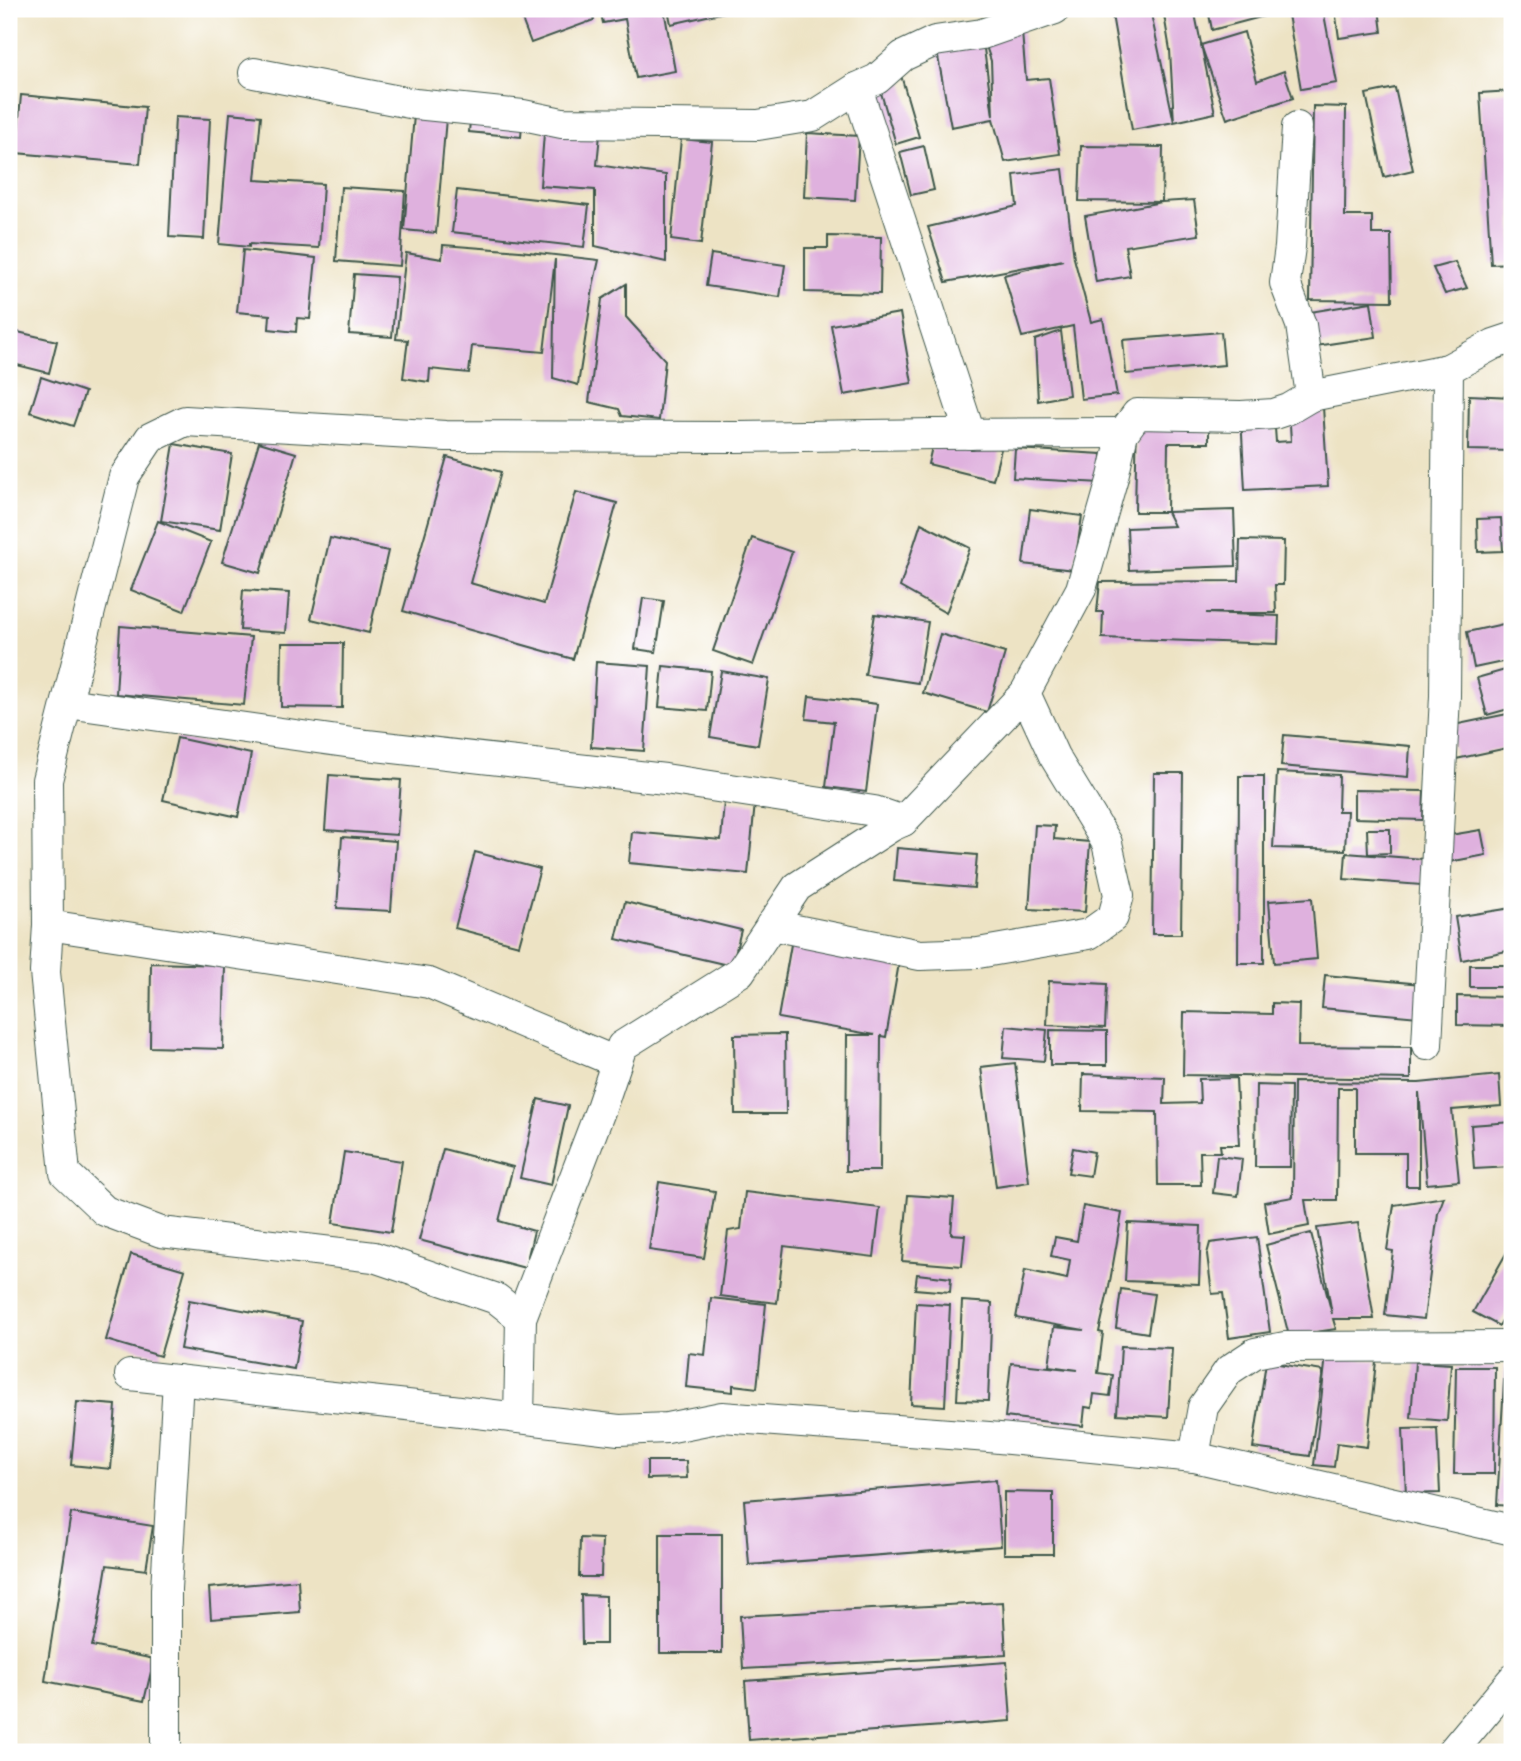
<svg xmlns="http://www.w3.org/2000/svg" width="1521" height="1761" viewBox="0 0 1521 1761" font-family="Dekko,sans-serif">
	<style>
		.building { fill: #dfb1de; fill-rule: evenodd }
		.lines { fill: none; stroke-linecap: round; stroke-linejoin: round }
		.minor-casing { stroke: #3e564a; stroke-width: 32 }
		.minor { stroke: #fff; stroke-width: 30 }
	</style>
	<rect width="100%" height="100%" fill="#fff"/>
	<filter id="ink" filterUnits="userSpaceOnUse"><feTurbulence type="fractalNoise" baseFrequency=".0143" numOctaves="2"/><feDisplacementMap in="SourceGraphic" scale="14" xChannelSelector="R" yChannelSelector="G"/><feConvolveMatrix kernelMatrix="1 2 1 2 8 2 1 2 1" color-interpolation-filters="sRGB"/></filter>
	<filter id="wash" filterUnits="userSpaceOnUse"><feTurbulence type="fractalNoise" baseFrequency=".00686" numOctaves="4" result="noise"/><feDisplacementMap in="SourceGraphic" scale="28" xChannelSelector="R" yChannelSelector="G"/><feGaussianBlur stdDeviation="1.57" result="paint"/><feColorMatrix in="noise" values="0 0 0 0 0 0 0 0 0 0 0 0 0 0 0 0 0 1.4 0 .05"/><feComposite in="paint" operator="in"/></filter>
	<g filter="url(#wash)">
		<rect width="100%" height="100%" fill="#ede3c4"/>
		<g id="blocks">
			<g class="building">
				<path d="M518,9H590L594,20L531,43Z"/>
				<path d="M600,9H664L675,71L636,78L625,19L603,23Z"/>
				<path d="M668,9H734V10L671,24Z"/>
				<path d="M924,9H949V10L926,16Z"/>
				<path d="M1111,9H1150L1174,122L1170,50L1163,9H1194L1215,113L1174,122L1132,130Z"/>
				<path d="M1208,9H1271L1272,14L1212,30Z"/>
				<path d="M1287,9H1323L1337,83L1301,89Z"/>
				<path d="M1335,9H1379L1382,32L1339,38Z"/>
				<path d="M1021,20L1026,80L1049,78L1060,154L1005,162L993,119L951,127L935,41ZM982,34L991,61L993,116Z"/>
				<path d="M1244,32L1257,81L1284,71L1293,98L1227,119L1201,45Z"/>
				<path d="M900,72L919,137L896,144L877,79Z"/>
				<path d="M1395,88L1413,170L1384,177L1366,94Z"/>
				<path d="M1512,91V263L1491,264L1480,93Z"/>
				<path d="M21,95L145,107L140,164L16,153Z"/>
				<path d="M415,104L447,107L436,233L404,230Z"/>
				<path d="M1313,106L1346,107L1345,216H1372V234H1391L1392,301L1310,300Z"/>
				<path d="M471,110L523,115L521,137L469,132Z"/>
				<path d="M230,113L261,116L255,180L323,184L319,248L249,244V247L219,244Z"/>
				<path d="M175,117L210,119L204,239L169,237Z"/>
				<path d="M545,120L601,124L597,165L666,175V262L595,246V190L540,186Z"/>
				<path d="M807,133L859,136L855,200L804,197Z"/>
				<path d="M681,139L712,142L701,244L671,240Z"/>
				<path d="M924,146L934,190L911,195L900,152Z"/>
				<path d="M1081,146L1163,147L1162,202L1194,200L1199,235L1125,246L1130,276L1096,282L1085,216L1162,202L1079,201Z"/>
				<path d="M1063,169L1074,258L1091,322L1103,319L1117,395L1081,399L1073,326L1022,337L1004,275L1063,260L946,282L928,227L1017,206L1014,175Z"/>
				<path d="M341,187L405,191L400,266L336,261Z"/>
				<path d="M457,190L589,205L584,247L452,232Z"/>
				<path d="M828,236L881,237L880,294L805,292V248H828Z"/>
				<path d="M443,245L520,251L599,260L594,282L578,385L553,378L555,259L544,352L472,346L469,373L430,369L429,382L403,378L408,340L396,339L406,253L442,259Z"/>
				<path d="M243,250L316,258L310,319L297,318L296,332L269,329L270,315L237,312Z"/>
				<path d="M711,254L785,265L780,297L706,286Z"/>
				<path d="M1455,262L1467,288L1445,294L1433,268Z"/>
				<path d="M354,274L397,277L392,337L349,334Z"/>
				<path d="M626,284V317L665,360L659,420L622,416L619,409L589,402L602,299Z"/>
				<path d="M1371,302L1376,337L1315,346L1310,312Z"/>
				<path d="M900,313L912,383L844,395L831,325Z"/>
				<path d="M9,330L57,341L49,373L9,363Z"/>
				<path d="M1061,331L1069,395L1038,401L1035,340Z"/>
				<path d="M1221,332L1224,365L1126,374L1123,340Z"/>
				<path d="M41,377L85,392L73,426L30,412Z"/>
				<path d="M1469,395L1512,397V451L1468,450Z"/>
				<path d="M1323,407L1328,486L1245,490L1241,416L1274,414L1276,442L1291,441L1289,409Z"/>
				<path d="M1137,414L1209,415V443H1168L1167,512H1135Z"/>
				<path d="M935,434L1001,449L993,480L928,464Z"/>
				<path d="M259,442L296,453L260,573L222,562Z"/>
				<path d="M174,444L232,454L220,530L161,521Z"/>
				<path d="M1015,449L1102,454L1101,483L1013,478Z"/>
				<path d="M447,457L501,472L470,583L544,604L576,492L617,503L573,659L403,611Z"/>
				<path d="M1030,509L1082,516L1074,570L1023,564Z"/>
				<path d="M1234,510L1236,566L1129,570L1127,528L1174,526L1167,512Z"/>
				<path d="M1501,518L1503,551L1478,552L1477,519Z"/>
				<path d="M158,521L211,542L184,611L131,590Z"/>
				<path d="M921,523L970,548L946,613L900,587Z"/>
				<path d="M330,538L388,551L369,633L311,619Z"/>
				<path d="M752,538L792,552L753,665L713,651Z"/>
				<path d="M1240,540L1284,541L1283,585H1275L1276,613H1206L1279,616L1278,644L1102,638L1103,612H1097L1100,582L1239,581Z"/>
				<path d="M243,590L289,593L286,633L240,630Z"/>
				<path d="M643,598L664,601L656,652L635,649Z"/>
				<path d="M875,614L928,622L918,683L865,675Z"/>
				<path d="M1512,622V660L1474,668L1467,632Z"/>
				<path d="M120,626L251,637L244,705L116,694Z"/>
				<path d="M940,634L1005,653L987,712L923,693Z"/>
				<path d="M282,643H343L342,708L281,707Z"/>
				<path d="M596,662L650,666L644,751L591,747Z"/>
				<path d="M663,666L711,671L707,711L659,707Z"/>
				<path d="M1512,668V708L1487,715L1477,678Z"/>
				<path d="M721,671L769,679L758,745L710,737Z"/>
				<path d="M809,696L877,704L866,792L826,787L834,722L806,719Z"/>
				<path d="M1512,713V747L1456,759L1449,726Z"/>
				<path d="M1284,735L1410,746L1408,777L1281,766Z"/>
				<path d="M177,738L251,754L238,817L163,800Z"/>
				<path d="M1277,772L1339,775L1338,811H1347L1345,850L1273,848Z"/>
				<path d="M1154,773H1183L1181,934H1152Z"/>
				<path d="M329,775L401,780L397,835L325,830Z"/>
				<path d="M1239,776H1264V963H1238Z"/>
				<path d="M1354,790L1424,791L1423,820L1354,818Z"/>
				<path d="M724,801L755,803L748,874L629,863L632,832L721,840Z"/>
				<path d="M1035,825L1055,826L1054,839L1090,842L1085,912L1029,909Z"/>
				<path d="M1367,829H1390V853L1368,854Z"/>
				<path d="M1481,830L1486,855L1449,862L1444,836Z"/>
				<path d="M342,837L396,841L391,911L337,908Z"/>
				<path d="M897,848L977,855L974,888L894,881Z"/>
				<path d="M475,852L540,869L519,945L455,928Z"/>
				<path d="M1346,853L1423,859L1421,885L1344,879Z"/>
				<path d="M1312,898L1317,959L1274,963L1269,901Z"/>
				<path d="M625,902L741,930L732,966L616,939Z"/>
				<path d="M1512,908V950L1462,960L1455,917Z"/>
				<path d="M793,933L901,952L886,1037L881,1036L880,1171H846L847,1035H875L778,1018Z"/>
				<path d="M151,963L225,965L223,1049L150,1047Z"/>
				<rect x="1470" y="965" width="42" height="22"/>
				<path d="M1325,975L1432,985L1429,1018L1322,1008Z"/>
				<path d="M1049,981L1107,984L1105,1028L1047,1025Z"/>
				<path d="M1457,996L1512,997V1026L1457,1025Z"/>
				<path d="M1272,1003L1299,1004L1298,1046L1411,1047V1079L1183,1075L1184,1012L1272,1014Z"/>
				<path d="M1006,1026L1047,1030L1044,1061L1003,1058Z"/>
				<path d="M1050,1030L1107,1031V1065H1050Z"/>
				<path d="M785,1034L786,1114H735L734,1035Z"/>
				<path d="M1015,1063L1029,1182L996,1187L981,1067Z"/>
				<path d="M1083,1074L1165,1077L1164,1104L1200,1103L1199,1079L1236,1078L1239,1145H1220L1221,1152H1200L1201,1185H1158L1157,1112L1082,1111Z"/>
				<path d="M1499,1075L1501,1106L1452,1110L1459,1181L1427,1184L1419,1092V1186H1406V1153H1355V1088H1338L1337,1200H1305L1309,1226L1269,1234L1264,1202L1293,1197L1294,1082L1419,1083Z"/>
				<path d="M1256,1085L1291,1086L1290,1167H1255Z"/>
				<path d="M538,1099L568,1106L551,1185L520,1178Z"/>
				<path d="M1512,1122V1167L1474,1169L1471,1125Z"/>
				<path d="M1073,1148L1094,1152L1090,1176L1068,1173Z"/>
				<path d="M443,1149L513,1167L499,1221L534,1231L525,1268L419,1240Z"/>
				<path d="M344,1152L402,1161L391,1232L333,1223Z"/>
				<path d="M1217,1156L1242,1159L1238,1196L1213,1193Z"/>
				<path d="M659,1182L715,1191L704,1258L649,1250Z"/>
				<path d="M745,1192L880,1208L874,1257L784,1246L777,1303L720,1296L728,1231L741,1229Z"/>
				<path d="M908,1195L954,1198L951,1234L965,1235L962,1266L902,1261Z"/>
				<path d="M1444,1197L1438,1213L1424,1319L1385,1315L1393,1251L1387,1250L1394,1205Z"/>
				<path d="M1083,1206L1122,1213L1109,1287L1099,1332L1103,1333L1098,1373L1113,1375L1110,1396L1094,1394L1092,1408L1085,1407L1083,1426L1005,1417L1011,1363L1078,1370L1049,1366L1054,1327L1084,1330L1016,1318L1025,1270L1067,1279L1070,1260L1051,1256L1055,1237L1077,1241Z"/>
				<path d="M1128,1223L1201,1226L1199,1284L1125,1281Z"/>
				<path d="M1358,1223L1374,1319H1333L1336,1329L1289,1336L1266,1245L1311,1233L1332,1314L1317,1228Z"/>
				<path d="M1257,1237L1270,1332L1229,1338L1223,1293L1212,1294L1207,1254L1210,1243Z"/>
				<path d="M1512,1243V1302L1499,1326L1473,1312Z"/>
				<path d="M131,1254L185,1270L160,1356L106,1340Z"/>
				<path d="M917,1274L951,1278L950,1292L915,1289Z"/>
				<path d="M1121,1289L1154,1294L1148,1333L1116,1328Z"/>
				<path d="M711,1298L766,1304L757,1388L733,1385V1392L686,1387L689,1353L705,1355Z"/>
				<path d="M189,1300L302,1321L294,1369L180,1349Z"/>
				<path d="M962,1301L992,1303L988,1401L957,1400Z"/>
				<path d="M916,1303L950,1305L945,1406L911,1404Z"/>
				<path d="M1121,1346L1172,1348L1168,1417L1117,1414Z"/>
				<path d="M1326,1355L1376,1361L1367,1447L1337,1443L1334,1467L1314,1465Z"/>
				<path d="M1266,1362L1323,1371L1310,1456L1253,1448Z"/>
				<path d="M1415,1362L1451,1364L1447,1421L1411,1418Z"/>
				<path d="M1505,1364L1512,1365V1506L1497,1505Z"/>
				<path d="M1456,1367H1495L1494,1474H1454Z"/>
				<path d="M77,1402L116,1405L111,1469L71,1465Z"/>
				<path d="M1437,1428L1440,1493L1406,1494L1403,1429Z"/>
				<path d="M647,1461H686L687,1478L647,1479Z"/>
				<path d="M996,1480L1001,1546L749,1565L744,1500Z"/>
				<path d="M1004,1492L1053,1493V1554H1004Z"/>
				<path d="M71,1513L153,1526L146,1570L107,1565L97,1627L92,1646L154,1659L144,1701L45,1681Z"/>
				<rect x="660" y="1534" width="62" height="119"/>
				<path d="M580,1538L602,1539L601,1577H579Z"/>
				<path d="M298,1580L300,1612L211,1619L209,1588Z"/>
				<path d="M581,1595L606,1596V1644H582Z"/>
				<path d="M1003,1602L1006,1655L743,1669L740,1616Z"/>
				<path d="M1007,1662L1011,1721L749,1740L745,1681Z"/>
			</g>
		</g>
	</g>
	<g filter="url(#ink)">
		<use href="#blocks" fill-opacity="0" stroke="#3e564a" stroke-width="2"/>
		<g class="lines">
			<defs>
				<g id="minor">
					<path d="M254,73L415,104L523,115L562,123L758,125L813,116L857,88L877,79L903,56L935,41L982,34L1055,9"/>
					<path d="M857,88L970,434"/>
					<path d="M1297,127L1290,247L1285,283L1301,325L1311,396"/>
					<path d="M67,703L367,745L665,779L874,811L903,821"/>
					<path d="M48,925L429,983L616,1062"/>
					<path d="M771,925L920,955L978,953L1089,934L1113,917L1119,895L1107,843L1054,756L1025,693"/>
					<path d="M1427,1045L1445,696L1448,369"/>
					<path d="M521,1318L600,1111L622,1046L740,972L797,887L892,826L903,821L1025,693L1081,589L1113,477L1123,433L1137,414L1241,416L1274,414L1289,409L1311,396L1448,369L1494,344L1512,338"/>
					<path d="M130,1375L435,1408L619,1430L667,1428L722,1417L989,1437L1194,1457L1512,1530"/>
					<path d="M519,1418L521,1318L497,1299L374,1257L161,1232L105,1211L65,1173L45,972L48,925L47,780L124,477L150,438L185,421L446,436L736,437L935,434L1123,433"/>
					<path d="M1194,1457L1203,1407L1229,1370L1255,1353L1285,1347L1512,1346"/>
					<path d="M166,1752V1589L178,1380"/>
					<path d="M1452,1752L1512,1680"/>
				</g>
			</defs>
			<use href="#minor" class="minor-casing"/>
			<use href="#minor" class="minor"/>
		</g>
	</g>
	<rect width="1521" height="1761" fill="none" stroke="#fff" stroke-width="35"/>
</svg>
